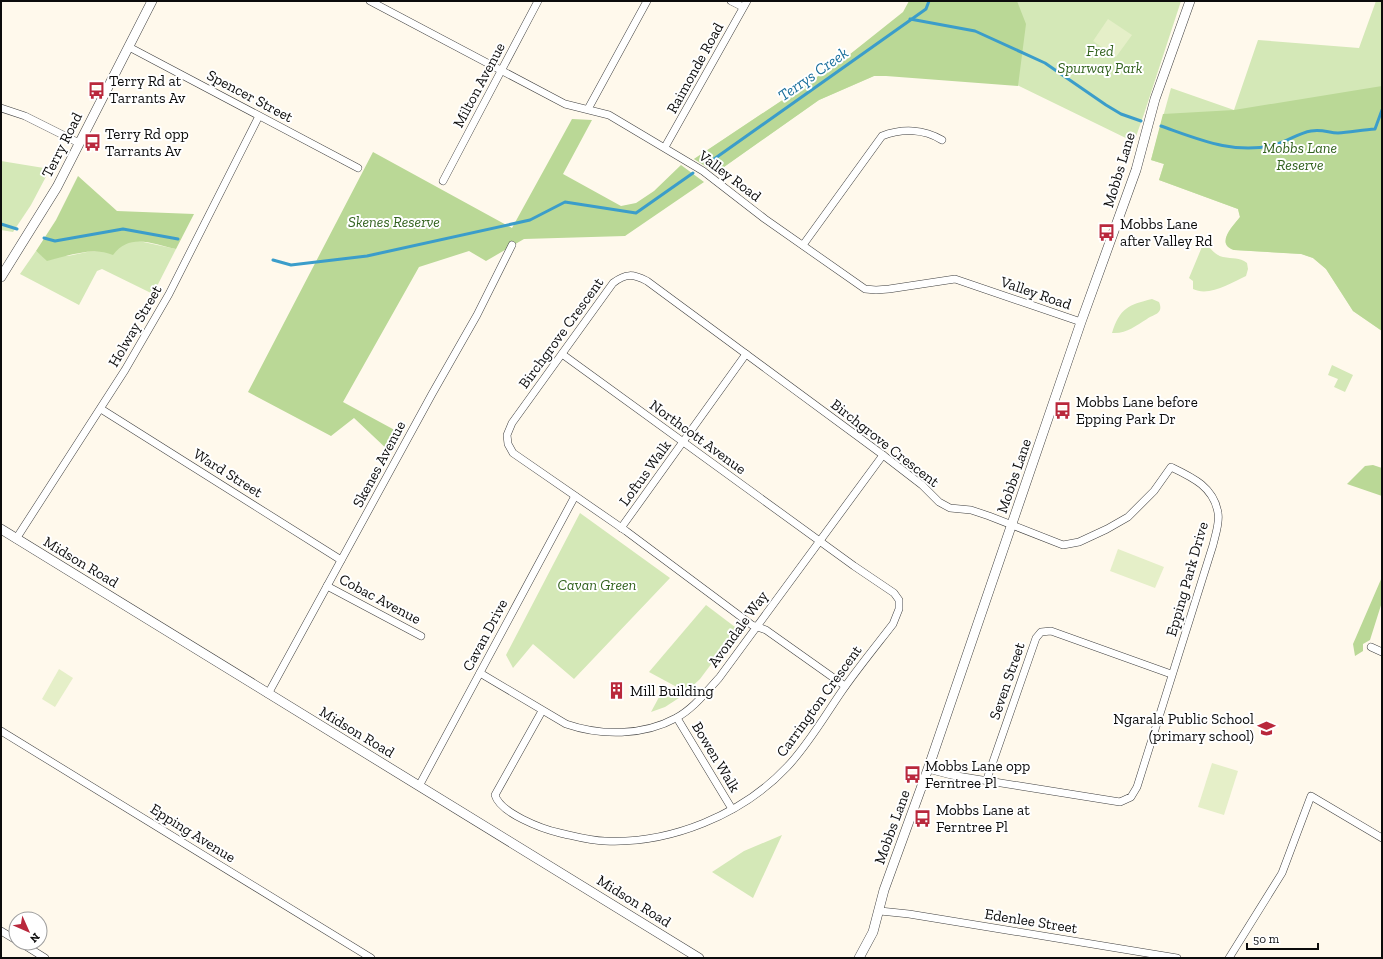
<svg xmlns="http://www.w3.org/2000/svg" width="1383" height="959" viewBox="0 0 1383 959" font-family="'Zilla Slab',serif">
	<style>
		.green { fill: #d4e8b7 }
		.forest { fill: #bad896 }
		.pitch { fill: #e5efc8 }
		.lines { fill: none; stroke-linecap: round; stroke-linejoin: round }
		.stream { stroke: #3b9dca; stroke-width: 3 }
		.minor-casing { stroke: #3f3f3f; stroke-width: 8 }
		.tertiary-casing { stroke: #3f3f3f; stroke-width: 10 }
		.minor { stroke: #fff; stroke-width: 7 }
		.tertiary { stroke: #fff; stroke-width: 9 }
		.labels { text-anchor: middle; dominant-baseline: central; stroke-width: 4; stroke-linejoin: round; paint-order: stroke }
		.park-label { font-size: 15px; font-style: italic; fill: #32621e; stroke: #fff }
		.street-label { font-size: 15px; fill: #0c0c0c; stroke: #fff }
		.poi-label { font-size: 15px; fill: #0c0c0c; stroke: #fff; text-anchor: start }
		.water-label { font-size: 16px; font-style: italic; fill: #196e9b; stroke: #fff }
	</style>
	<rect width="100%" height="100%" fill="#fff9ec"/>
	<g class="green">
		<path d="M911,1H1181L1144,114L1134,142L1017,85L893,74L874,76L819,100L715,173L694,159L844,59L904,13Z"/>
		<path d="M1376,1H1382V331L1353,311L1326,269L1313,258L1302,254L1234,250C1215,244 1233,226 1240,217L1238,209L1159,180L1164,164L1151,160L1171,88L1234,110L1258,40L1359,48Z"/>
		<path d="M1,161L50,169L31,205L13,232L1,230Z"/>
		<path d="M134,240L176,249L153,294L102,269L97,271L79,305L20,274L36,251L42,256H68L87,252L105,251Z"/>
		<path d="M1204,242C1209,247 1216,256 1223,257C1233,259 1239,257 1247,263L1248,269L1246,276C1231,283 1209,297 1193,289V281L1189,278Z"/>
		<path d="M1152,299L1159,302C1164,314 1154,314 1147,319C1135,326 1127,334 1112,333C1120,308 1128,305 1152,299Z"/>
		<path d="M1332,365L1353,375L1345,392L1334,387L1338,379L1328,375Z"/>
		<path d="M580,513L670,578L574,679L533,644L513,668L506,655Z"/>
		<path d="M706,605L735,627L736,631L700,679L686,692L649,672Z"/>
		<path d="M665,686L682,696L665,707L651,712Z"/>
		<path d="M782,835L753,898L712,872L744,851Z"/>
	</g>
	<g class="forest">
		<path d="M909,1H1017L1026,24L1018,86L886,76H874L819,100L717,172L694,159L844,59L903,12Z"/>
		<path d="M1382,86V331L1353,311L1326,269L1313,258L1301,254L1234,250C1215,244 1233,226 1240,217L1238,209L1159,180L1164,164L1151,160L1163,114L1234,110Z"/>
		<path d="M572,119L592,120L563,174L621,206L636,203L654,191L681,165L704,182L625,236L524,239L486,261L469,251L419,267L343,402L402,434L390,452L354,418L331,436L248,392L373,152L512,228Z"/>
		<path d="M78,176L117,211L194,214L176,249C153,244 130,232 113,255C93,246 67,256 47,261L36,251L56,220Z"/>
		<path d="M1373,465L1382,468V496L1347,484L1365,466Z"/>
		<path d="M1382,577V602L1370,640L1363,644V651L1355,656L1353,644Z"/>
	</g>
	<g class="pitch">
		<path d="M1108,19L1132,35L1116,57L1093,41Z"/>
		<path d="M1118,549L1164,567L1155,588L1110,571Z"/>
		<path d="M59,669L73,678L55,707L42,699Z"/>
		<path d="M1212,763L1238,771L1224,815L1198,807Z"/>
	</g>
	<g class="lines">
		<g class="stream">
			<path d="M910,19L975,31L1045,63L1106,105L1121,114L1141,121"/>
			<path d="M1161,126C1198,139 1234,155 1274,145C1287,142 1298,133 1311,131C1323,129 1329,133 1338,133C1350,132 1363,130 1375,129L1382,110"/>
			<path d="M707,164L926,9L929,1"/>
			<path d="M1,224L17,229"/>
			<path d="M44,238L55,241L123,229L178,239"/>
			<path d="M273,260L291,265L367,256L530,220L565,202L636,213L693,173"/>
		</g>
		<defs>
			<g id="minor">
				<path d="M370,1L565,104L609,115L703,171L765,219L865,289L876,290L889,289L955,279L1081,322"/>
				<path d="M731,1L743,7"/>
				<path d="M129,47L358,168"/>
				<path d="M1,108L25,116L79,143"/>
				<path d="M588,109L647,1"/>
				<path d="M665,147L747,1"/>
				<path d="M443,181L538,1"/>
				<path d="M803,245L882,136C902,128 924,129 942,140"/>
				<path d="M101,409L341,560"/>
				<path d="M621,528L746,354"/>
				<path d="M16,539L125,370L169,294L259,116"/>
				<path d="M327,586L421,636"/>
				<path d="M1371,647L1382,652"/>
				<path d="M480,673L566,724C601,736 643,736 676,718C693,709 706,692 719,678L883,455"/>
				<path d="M845,686L766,630L752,625L626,531L513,453L508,444L507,435L512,423L613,283C626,273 633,274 647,281L883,455L922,485L939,502L950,508L971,510L989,516L1063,545L1079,542L1107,529L1128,517L1154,491L1171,467C1192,477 1214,487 1218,513C1220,522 1215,536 1213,545L1137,787L1131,797L1120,802L951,775L928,769"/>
				<path d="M268,694L432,394L477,315L512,245"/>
				<path d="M542,711L495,795C500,813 542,829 560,833C574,836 590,841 605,841C670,844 742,815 787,767C808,745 824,717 842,691C858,668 876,646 893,624L899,609V600L894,593L854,566L562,354"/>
				<path d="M677,718L732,809"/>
				<path d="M1,731L371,958"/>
				<path d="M987,779L1036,638L1041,632L1051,631L1171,674"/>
				<path d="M419,786L575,496"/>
				<path d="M880,911L909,914L1177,958"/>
				<path d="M1,931L16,940"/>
				<path d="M21,943L45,958"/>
				<path d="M1229,958L1282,873L1311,796L1382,838"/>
			</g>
			<g id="tertiary">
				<path d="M1,277L57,187L152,1"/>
				<path d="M1,529L699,958"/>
				<path d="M859,958L873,932L884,890L928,769L1081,322L1136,170L1155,99L1190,1"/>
			</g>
		</defs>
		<use href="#minor" class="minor-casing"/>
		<use href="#tertiary" class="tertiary-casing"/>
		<use href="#minor" class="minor"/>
		<use href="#tertiary" class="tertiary"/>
	</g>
	<defs>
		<symbol id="bus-bare" viewBox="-9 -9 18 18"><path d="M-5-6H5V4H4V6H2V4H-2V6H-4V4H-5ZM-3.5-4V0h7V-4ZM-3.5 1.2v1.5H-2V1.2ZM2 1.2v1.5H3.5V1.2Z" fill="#b9283c" stroke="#fff" stroke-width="2.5" paint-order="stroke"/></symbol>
		<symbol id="building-bare" viewBox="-9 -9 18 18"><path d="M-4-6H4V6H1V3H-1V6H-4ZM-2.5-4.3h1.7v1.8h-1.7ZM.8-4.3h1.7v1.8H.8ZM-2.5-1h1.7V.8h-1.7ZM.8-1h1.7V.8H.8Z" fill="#b9283c" stroke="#fff" stroke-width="2.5" paint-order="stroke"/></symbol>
		<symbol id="school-bare" viewBox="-9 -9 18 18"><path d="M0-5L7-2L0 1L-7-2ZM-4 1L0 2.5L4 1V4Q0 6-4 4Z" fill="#b9283c" stroke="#fff" stroke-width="2.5" paint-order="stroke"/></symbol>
	</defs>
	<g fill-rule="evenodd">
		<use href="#bus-bare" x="84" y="78" width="25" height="25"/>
		<use href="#bus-bare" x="80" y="130" width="25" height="25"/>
		<use href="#bus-bare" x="1094" y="220" width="25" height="25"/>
		<use href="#bus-bare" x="1050" y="398" width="25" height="25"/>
		<use href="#building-bare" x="604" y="678" width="25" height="25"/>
		<use href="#school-bare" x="1254" y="716" width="25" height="25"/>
		<use href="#bus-bare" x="900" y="762" width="25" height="25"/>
		<use href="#bus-bare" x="910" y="806" width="25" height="25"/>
	</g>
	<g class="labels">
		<g class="park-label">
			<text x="1100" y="51">Fred<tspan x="1100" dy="17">Spurway Park</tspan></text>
			<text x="1300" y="148">Mobbs Lane<tspan x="1300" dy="17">Reserve</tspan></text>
			<text x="394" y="222">Skenes Reserve</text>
			<text x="597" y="585">Cavan Green</text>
		</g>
		<g class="street-label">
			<text transform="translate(695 68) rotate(-61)">Raimonde Road</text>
			<text transform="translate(479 85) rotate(-62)">Milton Avenue</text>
			<text transform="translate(250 96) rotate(28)">Spencer Street</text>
			<text transform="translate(62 145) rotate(-63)">Terry Road</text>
			<text transform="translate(1119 170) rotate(-73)">Mobbs Lane</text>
			<text transform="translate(730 176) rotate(37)">Valley Road</text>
			<text transform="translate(1036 293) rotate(19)">Valley Road</text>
			<text transform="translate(135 326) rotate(-60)">Holway Street</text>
			<text transform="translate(561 333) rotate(-54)">Birchgrove Crescent</text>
			<text transform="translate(698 437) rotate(36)">Northcott Avenue</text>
			<text transform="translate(885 443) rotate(38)">Birchgrove Crescent</text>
			<text transform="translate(379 464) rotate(-62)">Skenes Avenue</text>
			<text transform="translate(228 473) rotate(32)">Ward Street</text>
			<text transform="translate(645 473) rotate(-54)">Loftus Walk</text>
			<text transform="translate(1014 476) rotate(-71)">Mobbs Lane</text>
			<text transform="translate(81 562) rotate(31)">Midson Road</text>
			<text transform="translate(1187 579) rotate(-74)">Epping Park Drive</text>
			<text transform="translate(380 599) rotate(28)">Cobac Avenue</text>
			<text transform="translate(738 629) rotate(-54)">Avondale Way</text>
			<text transform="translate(485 635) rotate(-62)">Cavan Drive</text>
			<text transform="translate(1007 681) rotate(-71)">Seven Street</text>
			<text transform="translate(819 701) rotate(-54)">Carrington Crescent</text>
			<text transform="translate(357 732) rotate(31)">Midson Road</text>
			<text transform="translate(716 757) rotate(59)">Bowen Walk</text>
			<text transform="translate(892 827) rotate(-70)">Mobbs Lane</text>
			<text transform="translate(193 833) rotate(32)">Epping Avenue</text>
			<text transform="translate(634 901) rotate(32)">Midson Road</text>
			<text transform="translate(1031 921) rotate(9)">Edenlee Street</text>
		</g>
		<g class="poi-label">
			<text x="109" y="81">Terry Rd at<tspan x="109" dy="17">Tarrants Av</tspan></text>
			<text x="105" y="134">Terry Rd opp<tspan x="105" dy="17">Tarrants Av</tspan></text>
			<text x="1120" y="224">Mobbs Lane<tspan x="1120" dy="17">after Valley Rd</tspan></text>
			<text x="1076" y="402">Mobbs Lane before<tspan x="1076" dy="17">Epping Park Dr</tspan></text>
			<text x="630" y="691">Mill Building</text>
			<text x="1254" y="719" text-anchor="end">Ngarala Public School<tspan x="1254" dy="17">(primary school)</tspan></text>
			<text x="925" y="766">Mobbs Lane opp<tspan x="925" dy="17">Ferntree Pl</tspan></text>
			<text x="936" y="810">Mobbs Lane at<tspan x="936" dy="17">Ferntree Pl</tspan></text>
		</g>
		<g class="water-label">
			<text transform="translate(813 74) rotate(-35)">Terrys Creek</text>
		</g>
	</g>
	<rect width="1383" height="959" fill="none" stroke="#0c0c0c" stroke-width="4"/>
	<g transform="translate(28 931) rotate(135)"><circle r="19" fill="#ffffff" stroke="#9e9e9e"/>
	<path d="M0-3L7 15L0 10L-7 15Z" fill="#b9283c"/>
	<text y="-6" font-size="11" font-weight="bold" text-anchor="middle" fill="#0c0c0c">N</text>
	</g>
	<path d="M1247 943v6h71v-6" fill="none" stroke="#0c0c0c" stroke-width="2"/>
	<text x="1253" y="943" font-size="12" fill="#0c0c0c" stroke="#ffffff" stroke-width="3" paint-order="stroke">50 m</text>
</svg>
